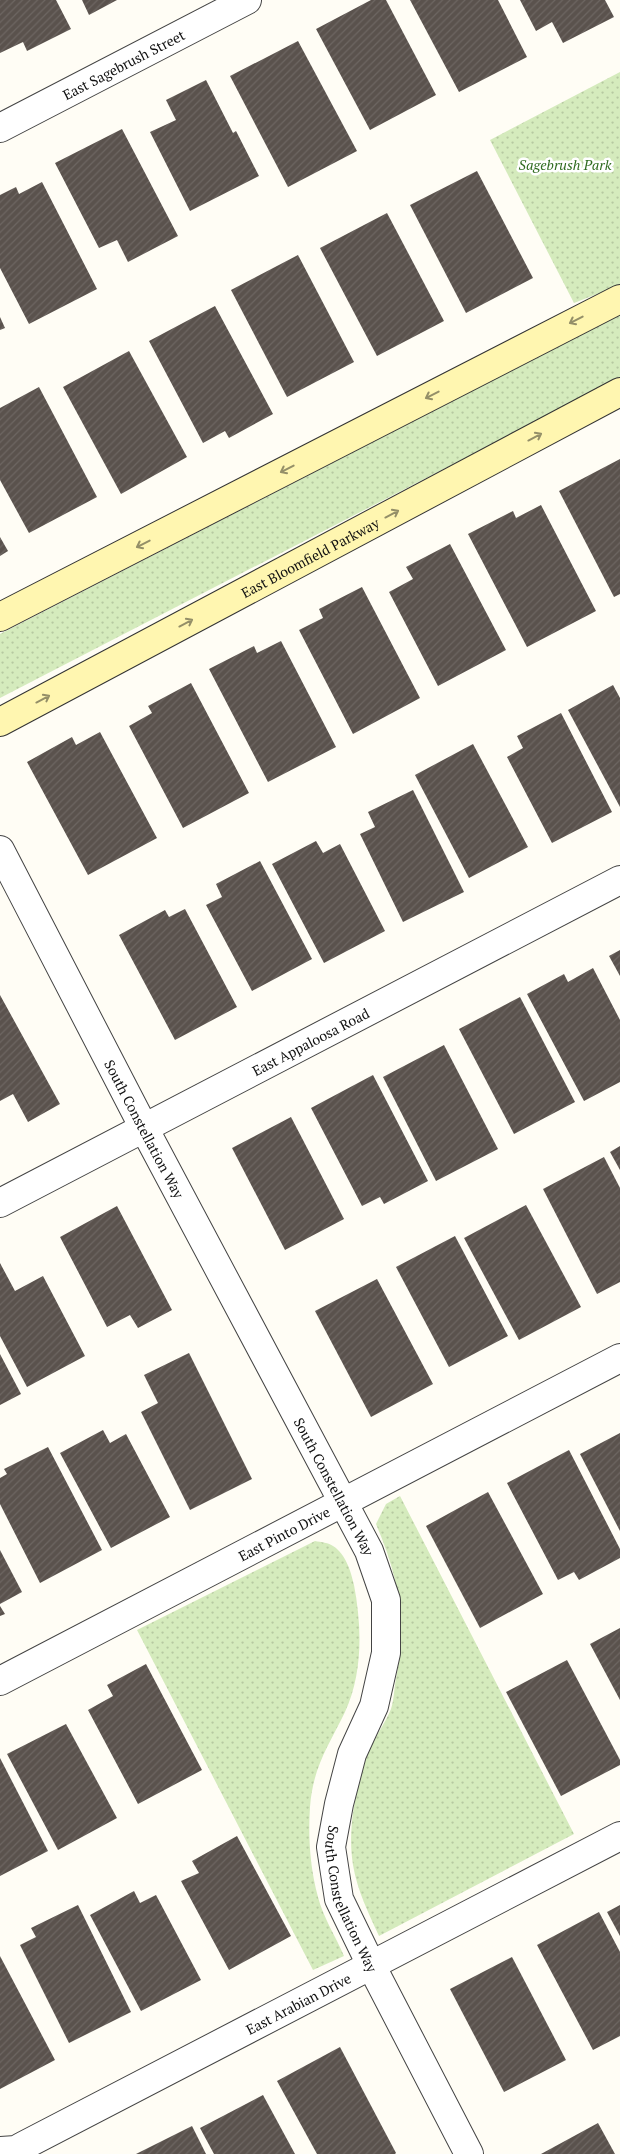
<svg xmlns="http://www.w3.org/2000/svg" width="620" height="2154" viewBox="0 0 620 2154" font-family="'PT Serif',serif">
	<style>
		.park { fill: url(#park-dots) }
		.building { fill: url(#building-hatch) }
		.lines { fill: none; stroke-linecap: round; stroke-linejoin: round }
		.street-casing { stroke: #444; stroke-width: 30 }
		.secondary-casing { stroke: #333; stroke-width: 30 }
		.street { stroke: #fff; stroke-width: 28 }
		.secondary { stroke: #fff6b0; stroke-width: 28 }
		.oneway { stroke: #948f68 }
		.labels { text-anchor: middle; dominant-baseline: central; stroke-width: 5; stroke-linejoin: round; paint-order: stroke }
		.street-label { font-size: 14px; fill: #111; stroke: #fff }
		.park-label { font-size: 14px; font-style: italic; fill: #2f6b1f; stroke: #fff }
	</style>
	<defs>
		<pattern id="park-dots" width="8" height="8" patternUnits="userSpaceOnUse" patternTransform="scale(1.25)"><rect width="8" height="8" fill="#d5ebbd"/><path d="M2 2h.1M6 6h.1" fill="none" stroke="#b6c8a1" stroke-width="1.8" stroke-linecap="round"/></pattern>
		<pattern id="building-hatch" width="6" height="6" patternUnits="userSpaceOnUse" patternTransform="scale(1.25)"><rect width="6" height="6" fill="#5a524d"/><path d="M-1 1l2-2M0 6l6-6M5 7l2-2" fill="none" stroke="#6d6662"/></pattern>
	</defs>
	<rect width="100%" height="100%" fill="#fffdf5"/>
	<g class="park">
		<path d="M620,72V285L574,303L490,140Z"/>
		<path d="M620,315V378L0,698V634Z"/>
		<path d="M400,1496L574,1834L379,1936C369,1914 357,1890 353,1865C347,1828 356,1788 368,1753C374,1738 385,1724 391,1709C394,1700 394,1689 396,1679C407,1621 399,1578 376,1524L386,1504Z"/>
		<path d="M315,1541C321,1542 329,1543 333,1546C346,1554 351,1572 354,1585C362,1627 363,1673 345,1712C328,1747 313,1767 310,1807C308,1837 310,1868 318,1897C323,1917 336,1937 344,1956L313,1970L137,1630Z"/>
	</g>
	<g class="building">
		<path d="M0,0H56L71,29L27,51L23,42L0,53Z"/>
		<path d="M82,0H117L89,15Z"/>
		<path d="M371,0H386L436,95L370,130L316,29Z"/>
		<path d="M410,0H498L527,57L459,92Z"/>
		<path d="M520,0H605L614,17L563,43L552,22L536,31Z"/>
		<path d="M298,41L357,151L288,187L230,76Z"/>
		<path d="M206,80L233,133L236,131L259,176L190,211L150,132L176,120L166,100Z"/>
		<path d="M122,129L178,236L128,262L117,240L99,248L55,163Z"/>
		<path d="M477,171L533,278L466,313L410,205Z"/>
		<path d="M42,182L97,289L29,324L0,268V195L16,187L19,194Z"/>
		<path d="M387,213L444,321L377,356L320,248Z"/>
		<path d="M298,255L354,362L287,397L231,290Z"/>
		<path d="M215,306L273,414L229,438L225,431L203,443L149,341Z"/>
		<path d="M0,317L5,328L0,330Z"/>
		<path d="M129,351L187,457L121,494L63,387Z"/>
		<path d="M39,387L97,497L29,533L0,480V408Z"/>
		<path d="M620,459V594L614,597L559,491Z"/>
		<path d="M541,505L596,611L527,647L468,534L513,511L516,518Z"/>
		<path d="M0,537L8,551L0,556Z"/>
		<path d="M450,544L506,650L438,686L389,592L413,579L406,567Z"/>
		<path d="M362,587L420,698L353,734L299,630L323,618L319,609Z"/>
		<path d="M281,641L336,747L268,782L209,669L254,646L257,653Z"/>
		<path d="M191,683L249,793L183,828L129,726L152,713L148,706Z"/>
		<path d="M613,685L620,698V807L568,710Z"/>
		<path d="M561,713L612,812L552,843L507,757L523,748L517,736Z"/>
		<path d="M100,732L157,838L88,875L27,762L72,737L76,745Z"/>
		<path d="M473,744L528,847L469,878L415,775Z"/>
		<path d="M413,790L464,892L403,922L360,834L375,827L368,812Z"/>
		<path d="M316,841L323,853L340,844L385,931L324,963L272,864Z"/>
		<path d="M260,861L312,959L252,991L206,905L222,897L216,884Z"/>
		<path d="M185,909L237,1007L175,1040L119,935L165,910L169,917Z"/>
		<path d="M620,950V976L609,956Z"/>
		<path d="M593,968L620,1020V1082L584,1101L527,994L564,974L568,982Z"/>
		<path d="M0,995L60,1104L28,1122L13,1094L0,1101Z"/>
		<path d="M520,997L575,1102L514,1134L459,1029Z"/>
		<path d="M444,1045L498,1149L436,1181L383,1077Z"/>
		<path d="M373,1075L428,1181L384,1204L380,1197L362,1206L311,1108Z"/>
		<path d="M291,1117L344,1219L285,1250L232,1148Z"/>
		<path d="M620,1146V1170L610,1152Z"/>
		<path d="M604,1157L620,1188V1282L597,1294L543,1189Z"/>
		<path d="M526,1205L581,1307L519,1340L464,1238Z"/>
		<path d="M117,1206L172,1310L138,1328L130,1315L107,1327L60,1237Z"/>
		<path d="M455,1236L508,1336L449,1367L396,1267Z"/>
		<path d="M0,1263L15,1291L43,1276L85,1356L27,1387L0,1336Z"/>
		<path d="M377,1279L433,1384L371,1417L315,1311Z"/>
		<path d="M189,1353L252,1479L190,1510L141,1412L158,1403L144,1375Z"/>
		<path d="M0,1354L21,1394L0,1405Z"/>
		<path d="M103,1430L110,1443L126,1434L170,1517L111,1548L60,1453Z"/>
		<path d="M620,1433V1531L580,1454Z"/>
		<path d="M48,1447L102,1550L40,1583L0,1504V1478L7,1474L4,1469Z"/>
		<path d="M569,1450L620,1549V1558L579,1580L574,1572L558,1580L507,1483Z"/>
		<path d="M488,1492L543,1594L480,1628L426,1526Z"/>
		<path d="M0,1550L22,1592L0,1604Z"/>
		<path d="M0,1606L5,1614L0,1616Z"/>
		<path d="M620,1628V1700L590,1644Z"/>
		<path d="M567,1660L620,1760V1765L561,1796L506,1692Z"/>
		<path d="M146,1664L202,1770L138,1804L88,1710L113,1696L107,1685Z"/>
		<path d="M66,1724L117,1818L58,1850L7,1754Z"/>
		<path d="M0,1758L48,1851L0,1876Z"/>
		<path d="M237,1836L291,1936L229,1970L181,1881L199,1873L192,1861Z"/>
		<path d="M134,1891L140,1903L156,1895L201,1980L141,2011L90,1915Z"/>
		<path d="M78,1905L131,2012L69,2043L20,1945L36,1937L31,1928Z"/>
		<path d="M620,1905V1936L607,1912Z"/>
		<path d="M599,1912L620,1952V2036L593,2050L537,1945Z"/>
		<path d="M0,1956L55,2060L0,2089Z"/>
		<path d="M512,1957L566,2060L504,2092L450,1989Z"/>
		<path d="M340,2047L396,2153L395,2154H317L277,2081Z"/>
		<path d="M263,2095L295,2154H214L200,2128Z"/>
		<path d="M598,2123L615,2154H541Z"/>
		<path d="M192,2126L206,2154H136Z"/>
	</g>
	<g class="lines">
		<defs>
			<g id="street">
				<path id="s1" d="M0,128L247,0"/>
				<path id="s2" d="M0,850L144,1128L369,1551L386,1600V1653L374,1706L352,1754L339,1804L331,1847L339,1899L371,1965L469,2154"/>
				<path id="s3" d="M0,1203L620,880"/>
				<path id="s4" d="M0,1681L620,1358"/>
				<path id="s5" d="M0,2151L16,2150L23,2146L620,1836"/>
			</g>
			<g id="secondary">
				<path d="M0,617L620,299"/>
				<path id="s6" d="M0,722L620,392"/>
			</g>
		</defs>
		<use href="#street" class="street-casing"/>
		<use href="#secondary" class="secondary-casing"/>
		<use href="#street" class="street"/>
		<use href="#secondary" class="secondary"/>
	</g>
	<defs><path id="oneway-shaft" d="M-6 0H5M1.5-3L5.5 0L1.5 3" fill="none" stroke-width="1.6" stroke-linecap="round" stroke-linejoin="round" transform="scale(1.25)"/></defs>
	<g class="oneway">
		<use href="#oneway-shaft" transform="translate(576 320) rotate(153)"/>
		<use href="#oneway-shaft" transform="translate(432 395) rotate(153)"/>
		<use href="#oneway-shaft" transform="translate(535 437) rotate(-28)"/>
		<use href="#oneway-shaft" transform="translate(287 469) rotate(153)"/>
		<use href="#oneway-shaft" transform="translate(392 514) rotate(-28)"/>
		<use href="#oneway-shaft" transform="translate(143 544) rotate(153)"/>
		<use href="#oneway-shaft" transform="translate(186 623) rotate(-28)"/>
		<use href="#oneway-shaft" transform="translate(43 699) rotate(-28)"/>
	</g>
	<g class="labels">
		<g class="street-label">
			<text stroke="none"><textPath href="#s1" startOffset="139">East Sagebrush Street</textPath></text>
			<text stroke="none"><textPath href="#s6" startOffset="351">East Bloomfield Parkway</textPath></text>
			<text stroke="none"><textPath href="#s3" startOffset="350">East Appaloosa Road</textPath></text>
			<text stroke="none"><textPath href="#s2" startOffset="314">South Constellation Way</textPath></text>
			<text stroke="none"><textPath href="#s2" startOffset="719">South Constellation Way</textPath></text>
			<text stroke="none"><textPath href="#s4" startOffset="320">East Pinto Drive</textPath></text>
			<text stroke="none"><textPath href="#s2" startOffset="1155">South Constellation Way</textPath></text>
			<text stroke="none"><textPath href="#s5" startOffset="334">East Arabian Drive</textPath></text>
		</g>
		<g class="park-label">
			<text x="565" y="164">Sagebrush Park</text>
		</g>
	</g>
</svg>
